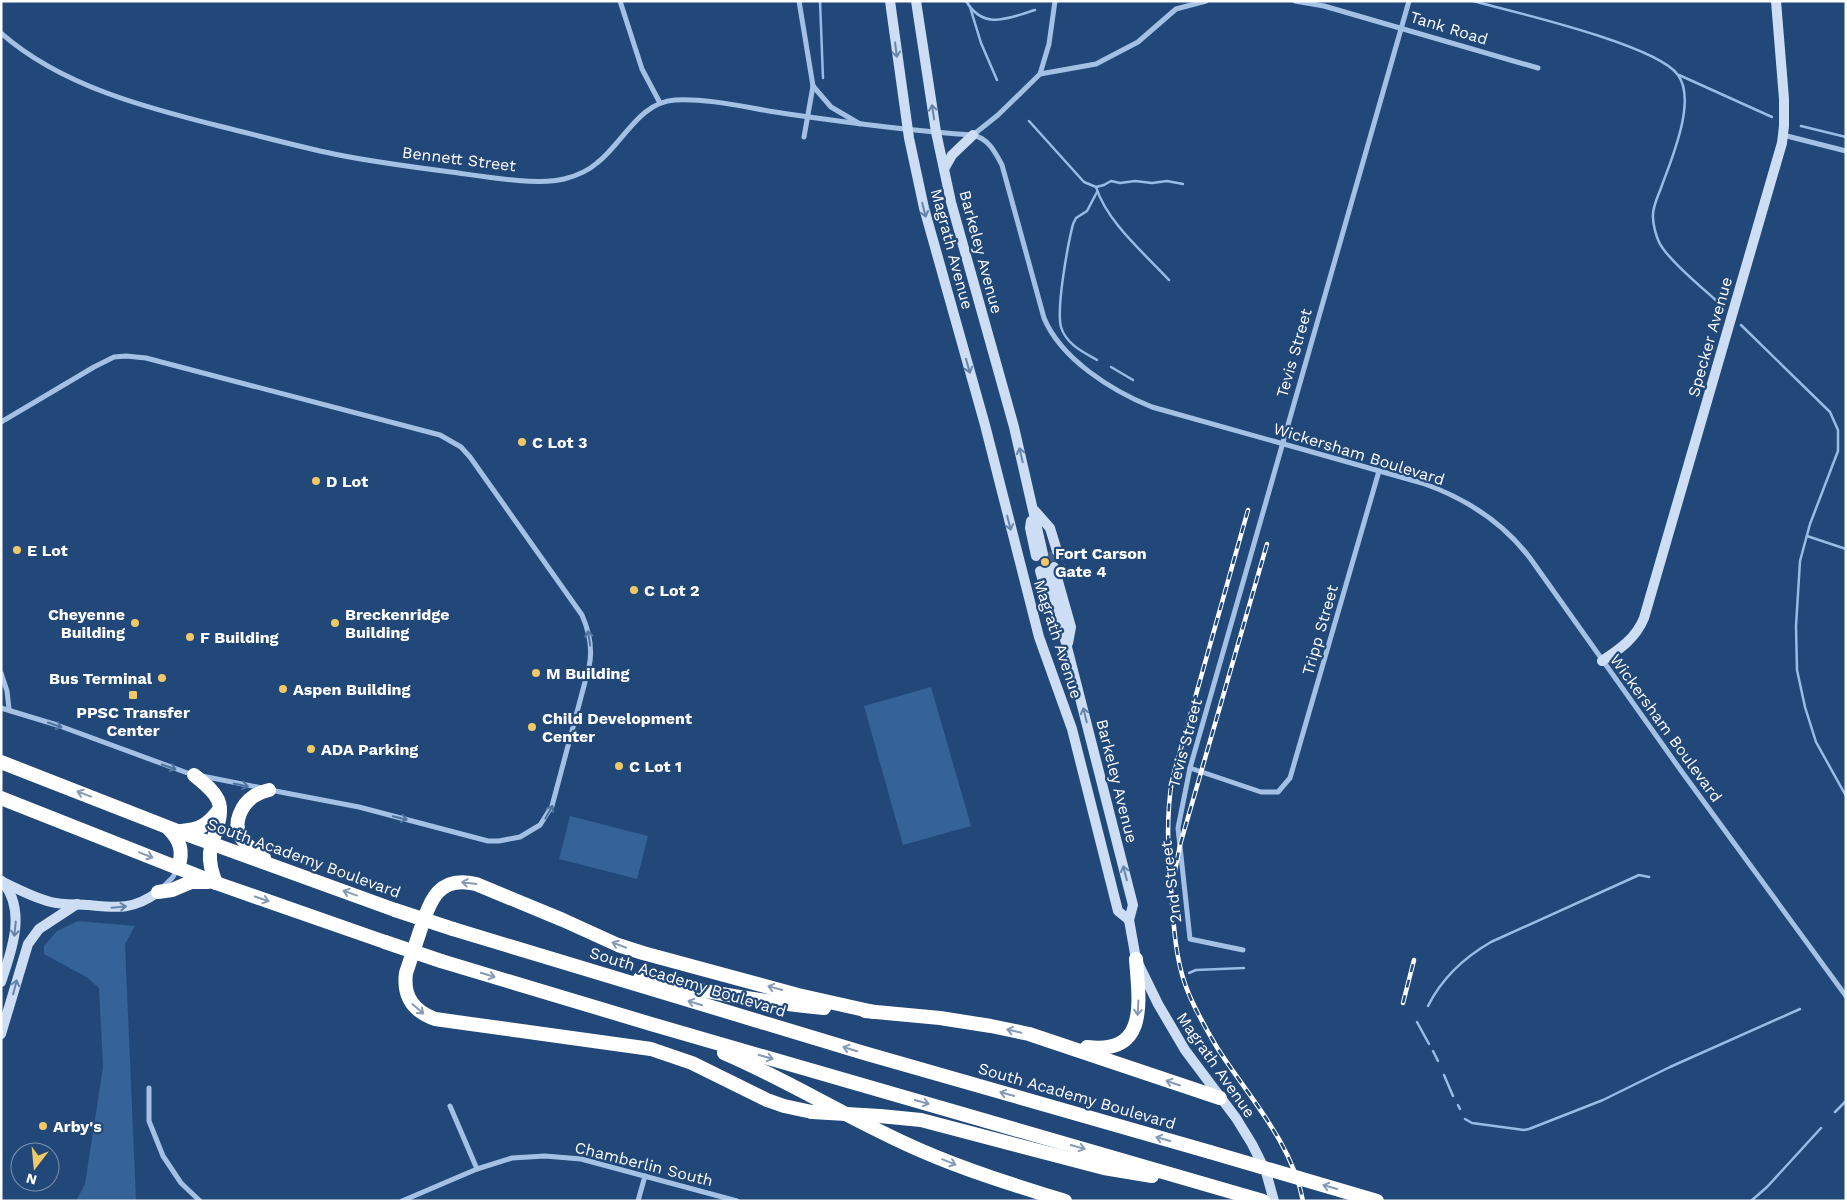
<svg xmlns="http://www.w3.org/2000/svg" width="1847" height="1202" viewBox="0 0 1847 1202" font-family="'Work Sans',sans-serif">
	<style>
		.grass { fill: #356297 }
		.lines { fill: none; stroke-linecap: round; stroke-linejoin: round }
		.stream { stroke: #97bce6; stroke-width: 2.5 }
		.secondary-tunnel { stroke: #43638d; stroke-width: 10; stroke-dasharray: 10 5; stroke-linecap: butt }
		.street { stroke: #a3c1e5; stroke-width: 5 }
		.secondary { stroke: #cddef4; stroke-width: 10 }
		.highway { stroke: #fff; stroke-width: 14 }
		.rail-casing { stroke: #fff; stroke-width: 4.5 }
		.rail { stroke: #224879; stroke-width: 2.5; stroke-dasharray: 8; stroke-linecap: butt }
		.highway-bridge { stroke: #fff; stroke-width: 14 }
		.oneway { stroke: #6684aa }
		.oneway2 { stroke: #4f729f }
		.oneway3 { stroke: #859ab5 }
		.poi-dot { fill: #f0c865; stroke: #224879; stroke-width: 2 }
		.labels { text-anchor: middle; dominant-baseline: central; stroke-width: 4.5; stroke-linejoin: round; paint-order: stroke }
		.street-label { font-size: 16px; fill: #fff; stroke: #224879 }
		.poi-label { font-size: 16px; font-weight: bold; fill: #fff; stroke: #224879; text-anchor: start }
	</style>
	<rect width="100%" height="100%" fill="#224879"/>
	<g class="grass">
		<path d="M931,687L971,826L903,845L864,706Z"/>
		<path d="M570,816L648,836L637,879L559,859Z"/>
		<path d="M78,921L135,926L125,944L136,1201H76L85,1184L103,1067L99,988L88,978L44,954V946L57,931Z"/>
	</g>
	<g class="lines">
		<g class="stream">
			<path d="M820,1L823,78"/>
			<path d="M966,1C984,31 1008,18 1035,10"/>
			<path d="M1473,1C1514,12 1657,45 1678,75C1697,101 1671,160 1661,188C1658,196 1652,208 1653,217C1653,224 1656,236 1659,242C1666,258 1706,291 1720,304"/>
			<path d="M970,7L981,43L997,80"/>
			<path d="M1679,75L1772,117"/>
			<path d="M1029,121L1084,182L1096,187C1107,222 1144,253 1169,280"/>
			<path d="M1801,126L1846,137"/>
			<path d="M1096,187L1104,185L1111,181L1120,183L1135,181L1152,183L1167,181L1183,184"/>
			<path d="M1741,325L1830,412L1838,430V451L1810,524L1800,561L1796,626L1797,670L1805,707L1816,742L1846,796"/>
			<path d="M1097,360C1083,352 1066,344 1061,327C1056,308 1068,244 1073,224L1076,218L1087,211L1097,192"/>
			<path d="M1111,367L1133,380"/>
			<path d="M1807,536L1846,549"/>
			<path d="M1189,973L1196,970L1244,968"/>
			<path d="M1428,1006C1442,978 1465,957 1491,942L1639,875L1649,877"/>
			<path d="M1417,1022L1429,1044"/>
			<path d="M1433,1051L1438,1061"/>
			<path d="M1444,1075L1453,1096"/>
			<path d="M1458,1105L1460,1109"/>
			<path d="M1835,1112L1846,1101"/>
			<path d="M1465,1119L1472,1123L1524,1130L1529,1129L1603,1100L1670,1067L1800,1009"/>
			<path d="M1751,1201L1767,1187L1821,1128"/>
		</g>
		<g class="secondary-tunnel">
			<path d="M1057,551L1061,566"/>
			<path d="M1051,552L1054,567"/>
		</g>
		<g class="street">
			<path d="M620,1L642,69L660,103"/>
			<path d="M799,1L813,86L831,107L860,124"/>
			<path d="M1295,1L1324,6L1538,68"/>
			<path d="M1,33C61,86 147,108 223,127C260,136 296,146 334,154C373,162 412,167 451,172C481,176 537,186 564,179C576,176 588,171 597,163C623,143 639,102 675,100C711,98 752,109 788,114C850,123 911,131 973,135C989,139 995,152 1002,165L1044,318C1061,359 1112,391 1152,407L1422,483C1465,498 1502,521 1530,558L1682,772L1846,996"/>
			<path d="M1040,74L1096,64L1138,42L1176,9L1206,1"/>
			<path d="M973,135L998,115L1040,74L1049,44L1055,1"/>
			<path d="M1783,135L1846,151"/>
			<path d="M804,137L813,86"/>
			<path d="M1,422L94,367L114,357L126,356L146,358L440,435L461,447L470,457L582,615C589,631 593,649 589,667L552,806L540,825L520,837L499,841H488L359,807L270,790"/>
			<path d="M1,673L7,691L9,709"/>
			<path d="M1,708L57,725L193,775"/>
			<path d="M1190,768L1261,792H1278L1290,778L1379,471"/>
			<path d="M202,776L262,788"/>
			<path d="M162,888L173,877L177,869"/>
			<path d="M1243,950L1190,939L1178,828L1190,768L1409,1"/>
			<path d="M149,1088V1121L163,1156L181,1183L200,1201"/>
			<path d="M450,1106L477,1169"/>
			<path d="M402,1201L477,1169L512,1158L545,1156L581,1159L737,1201"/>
			<path d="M638,1201L645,1176"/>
		</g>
		<g class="secondary">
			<path d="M890,1L909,138L924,208L985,425L1039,637L1072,729L1118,911L1129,920L1136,959L1158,1004L1185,1050L1236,1118L1252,1144L1266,1172L1274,1201"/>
			<path d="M916,1L936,132L951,202L1014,427L1043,554"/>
			<path d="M944,169L952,155L973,135"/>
			<path d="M1035,511L1050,528L1057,551"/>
			<path d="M1031,521L1030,528L1036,556"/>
			<path d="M1054,567L1071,627L1068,643"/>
			<path d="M1047,569L1133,905L1129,920"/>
			<path d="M1040,571L1046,592"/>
			<path d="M1602,661C1620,649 1636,638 1644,618L1782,143L1784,126V99L1776,1"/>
			<path d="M5,883C19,890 35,898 51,902C62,905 77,904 89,905C118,908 133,910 158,892"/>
			<path d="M1,982C12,950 27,910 2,881"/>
			<path d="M1,1034L28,944L39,929L77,904"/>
		</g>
		<g class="highway">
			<path d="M1,762L180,832L395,910"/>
			<path d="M194,775C202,782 213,789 218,800C225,816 212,836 210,853C209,864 212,873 216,883"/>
			<path d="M1,798L216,883L385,942"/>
			<path d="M168,828C180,840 184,851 178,868"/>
			<path d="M181,831C199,830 208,825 219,810"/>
			<path d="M264,858C256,852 246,846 241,837C232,823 242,804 254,796C259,793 264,791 269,790"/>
			<path d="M158,892L172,890L191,882H208"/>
			<path d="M453,929L864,1053L1210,1152"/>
			<path d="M441,961L651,1024L1263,1201"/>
			<path d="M640,978C701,991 762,1002 824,1008"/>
			<path d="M865,1011L940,1018L991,1026L1029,1034L1220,1098"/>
			<path d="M1087,1047C1149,1055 1139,1001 1136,959"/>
			<path d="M724,1053C792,1082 854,1122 922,1151C968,1171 1017,1186 1065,1201"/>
			<path d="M812,1112L784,1106L767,1100L692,1063L651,1049L435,1019C413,1011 403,996 406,973C411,958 416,943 421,928C431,899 439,875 476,884L563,920L618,945L643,953L798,995L874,1012"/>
			<path d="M880,1116L921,1120L1104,1168L1152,1176"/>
		</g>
		<defs>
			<g id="rail">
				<path d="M1248,510L1172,780C1165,824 1169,859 1172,902C1174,930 1176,958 1185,984C1193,1007 1206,1029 1218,1049C1249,1097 1292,1143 1303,1201"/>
				<path d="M1174,876L1180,845L1267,544"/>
				<path d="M1403,1003L1414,960"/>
			</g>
		</defs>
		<use href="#rail" class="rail-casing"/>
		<use href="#rail" class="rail"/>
		<g class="highway-bridge">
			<path d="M395,910L453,929"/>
			<path d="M385,942L441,961"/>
			<path d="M812,1112L880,1116"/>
			<path d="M1210,1152L1377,1201"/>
		</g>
	</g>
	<defs><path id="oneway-shaft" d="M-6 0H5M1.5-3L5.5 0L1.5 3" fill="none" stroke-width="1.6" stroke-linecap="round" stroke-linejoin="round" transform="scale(1.25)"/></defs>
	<g class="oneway">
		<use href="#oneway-shaft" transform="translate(896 50) rotate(83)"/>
		<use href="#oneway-shaft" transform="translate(933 112) rotate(-99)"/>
		<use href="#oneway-shaft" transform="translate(924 210) rotate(76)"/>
		<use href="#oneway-shaft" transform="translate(968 366) rotate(74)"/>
		<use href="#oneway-shaft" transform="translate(1021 455) rotate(-103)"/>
		<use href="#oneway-shaft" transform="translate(1009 523) rotate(76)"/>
		<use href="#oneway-shaft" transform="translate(1085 715) rotate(-104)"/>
		<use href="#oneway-shaft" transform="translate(1125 873) rotate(-104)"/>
		<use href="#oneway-shaft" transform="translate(119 907) rotate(-5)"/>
		<use href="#oneway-shaft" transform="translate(15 929) rotate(96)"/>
		<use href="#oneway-shaft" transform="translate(15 987) rotate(-76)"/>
	</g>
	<g class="oneway2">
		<use href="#oneway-shaft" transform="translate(589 638) rotate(-99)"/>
		<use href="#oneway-shaft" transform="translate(55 725) rotate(19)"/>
		<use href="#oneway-shaft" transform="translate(169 767) rotate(19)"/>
		<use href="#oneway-shaft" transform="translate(241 785) rotate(11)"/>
		<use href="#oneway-shaft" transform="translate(549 812) rotate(-61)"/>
		<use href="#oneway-shaft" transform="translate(400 818) rotate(14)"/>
	</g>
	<g class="oneway3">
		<use href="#oneway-shaft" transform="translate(84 794) rotate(-159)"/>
		<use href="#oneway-shaft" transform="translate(146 855) rotate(21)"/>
		<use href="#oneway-shaft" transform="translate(469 883) rotate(-173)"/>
		<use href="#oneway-shaft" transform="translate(350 893) rotate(-160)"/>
		<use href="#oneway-shaft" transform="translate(262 899) rotate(19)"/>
		<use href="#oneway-shaft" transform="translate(619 945) rotate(-159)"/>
		<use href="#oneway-shaft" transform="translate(488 975) rotate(17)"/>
		<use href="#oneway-shaft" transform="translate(775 988) rotate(-165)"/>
		<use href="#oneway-shaft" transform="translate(695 1003) rotate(-163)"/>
		<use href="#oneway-shaft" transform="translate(1138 1008) rotate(93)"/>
		<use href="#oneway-shaft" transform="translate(418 1009) rotate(41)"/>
		<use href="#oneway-shaft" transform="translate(1014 1031) rotate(-167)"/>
		<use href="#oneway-shaft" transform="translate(850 1049) rotate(-163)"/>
		<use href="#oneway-shaft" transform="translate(766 1057) rotate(16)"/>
		<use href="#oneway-shaft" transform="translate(1173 1083) rotate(-161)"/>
		<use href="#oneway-shaft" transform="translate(1007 1094) rotate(-164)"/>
		<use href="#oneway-shaft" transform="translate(922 1102) rotate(16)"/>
		<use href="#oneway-shaft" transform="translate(1163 1139) rotate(-164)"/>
		<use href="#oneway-shaft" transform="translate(1078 1147) rotate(16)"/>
		<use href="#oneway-shaft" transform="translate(949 1162) rotate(22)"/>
		<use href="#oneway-shaft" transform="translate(1330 1187) rotate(-164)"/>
	</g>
	<g class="poi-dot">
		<circle cx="522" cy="442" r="5"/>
		<circle cx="316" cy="481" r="5"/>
		<circle cx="17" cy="550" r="5"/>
		<circle cx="1045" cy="562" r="5"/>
		<circle cx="634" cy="590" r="5"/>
		<circle cx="135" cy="623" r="5"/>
		<circle cx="335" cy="623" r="5"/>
		<circle cx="190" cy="637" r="5"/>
		<circle cx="536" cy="673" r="5"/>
		<circle cx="162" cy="678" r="5"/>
		<circle cx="283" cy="689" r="5"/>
		<rect x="128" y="690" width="10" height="10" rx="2.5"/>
		<circle cx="532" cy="727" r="5"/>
		<circle cx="311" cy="749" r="5"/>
		<circle cx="619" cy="766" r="5"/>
		<circle cx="43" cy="1126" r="5"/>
	</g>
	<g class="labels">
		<g class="street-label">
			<text transform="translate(1449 28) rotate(17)">Tank Road</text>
			<text transform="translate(459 159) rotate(7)">Bennett Street</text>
			<text transform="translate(952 249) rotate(75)">Magrath Avenue</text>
			<text transform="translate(981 252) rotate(75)">Barkeley Avenue</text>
			<text transform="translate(1710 337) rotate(-74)">Specker Avenue</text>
			<text transform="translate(1294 353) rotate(-74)">Tevis Street</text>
			<text transform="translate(1359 454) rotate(17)">Wickersham Boulevard</text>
			<text transform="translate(1320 630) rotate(-74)">Tripp Street</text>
			<text transform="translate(1058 639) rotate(72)">Magrath Avenue</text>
			<text transform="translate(1666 728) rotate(54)">Wickersham Boulevard</text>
			<text transform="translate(1185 743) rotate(-75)">Tevis Street</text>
			<text transform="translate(1117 781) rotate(76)">Barkeley Avenue</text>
			<text transform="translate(304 858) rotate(20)">South Academy Boulevard</text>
			<text transform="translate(1171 882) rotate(-97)">2nd Street</text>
			<text transform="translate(688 982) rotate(17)">South Academy Boulevard</text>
			<text transform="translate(1216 1065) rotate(55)">Magrath Avenue</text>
			<text transform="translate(1077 1096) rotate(16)">South Academy Boulevard</text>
			<text transform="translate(644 1164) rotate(14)">Chamberlin South</text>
		</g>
		<g class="poi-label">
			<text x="532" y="442">C Lot 3</text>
			<text x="326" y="481">D Lot</text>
			<text x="27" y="550">E Lot</text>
			<text x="1055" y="553">Fort Carson<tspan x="1055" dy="18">Gate 4</tspan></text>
			<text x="644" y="590">C Lot 2</text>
			<text x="125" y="614" text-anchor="end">Cheyenne<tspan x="125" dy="18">Building</tspan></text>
			<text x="345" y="614">Breckenridge<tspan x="345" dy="18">Building</tspan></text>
			<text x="200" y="637">F Building</text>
			<text x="546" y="673">M Building</text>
			<text x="152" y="678" text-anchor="end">Bus Terminal</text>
			<text x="293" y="689">Aspen Building</text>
			<text x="133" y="712" text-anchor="middle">PPSC Transfer<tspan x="133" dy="18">Center</tspan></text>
			<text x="542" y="718">Child Development<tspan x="542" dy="18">Center</tspan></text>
			<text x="321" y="749">ADA Parking</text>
			<text x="629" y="766">C Lot 1</text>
			<text x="53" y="1126">Arby's</text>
		</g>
	</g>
	<rect width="1847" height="1202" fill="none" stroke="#ffffff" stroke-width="5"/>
	<g transform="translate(35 1167) rotate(196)"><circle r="24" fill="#224879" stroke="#7a91af"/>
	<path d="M0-4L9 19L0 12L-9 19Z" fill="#f0c865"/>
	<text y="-8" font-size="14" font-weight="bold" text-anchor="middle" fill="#ffffff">N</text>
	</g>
</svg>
